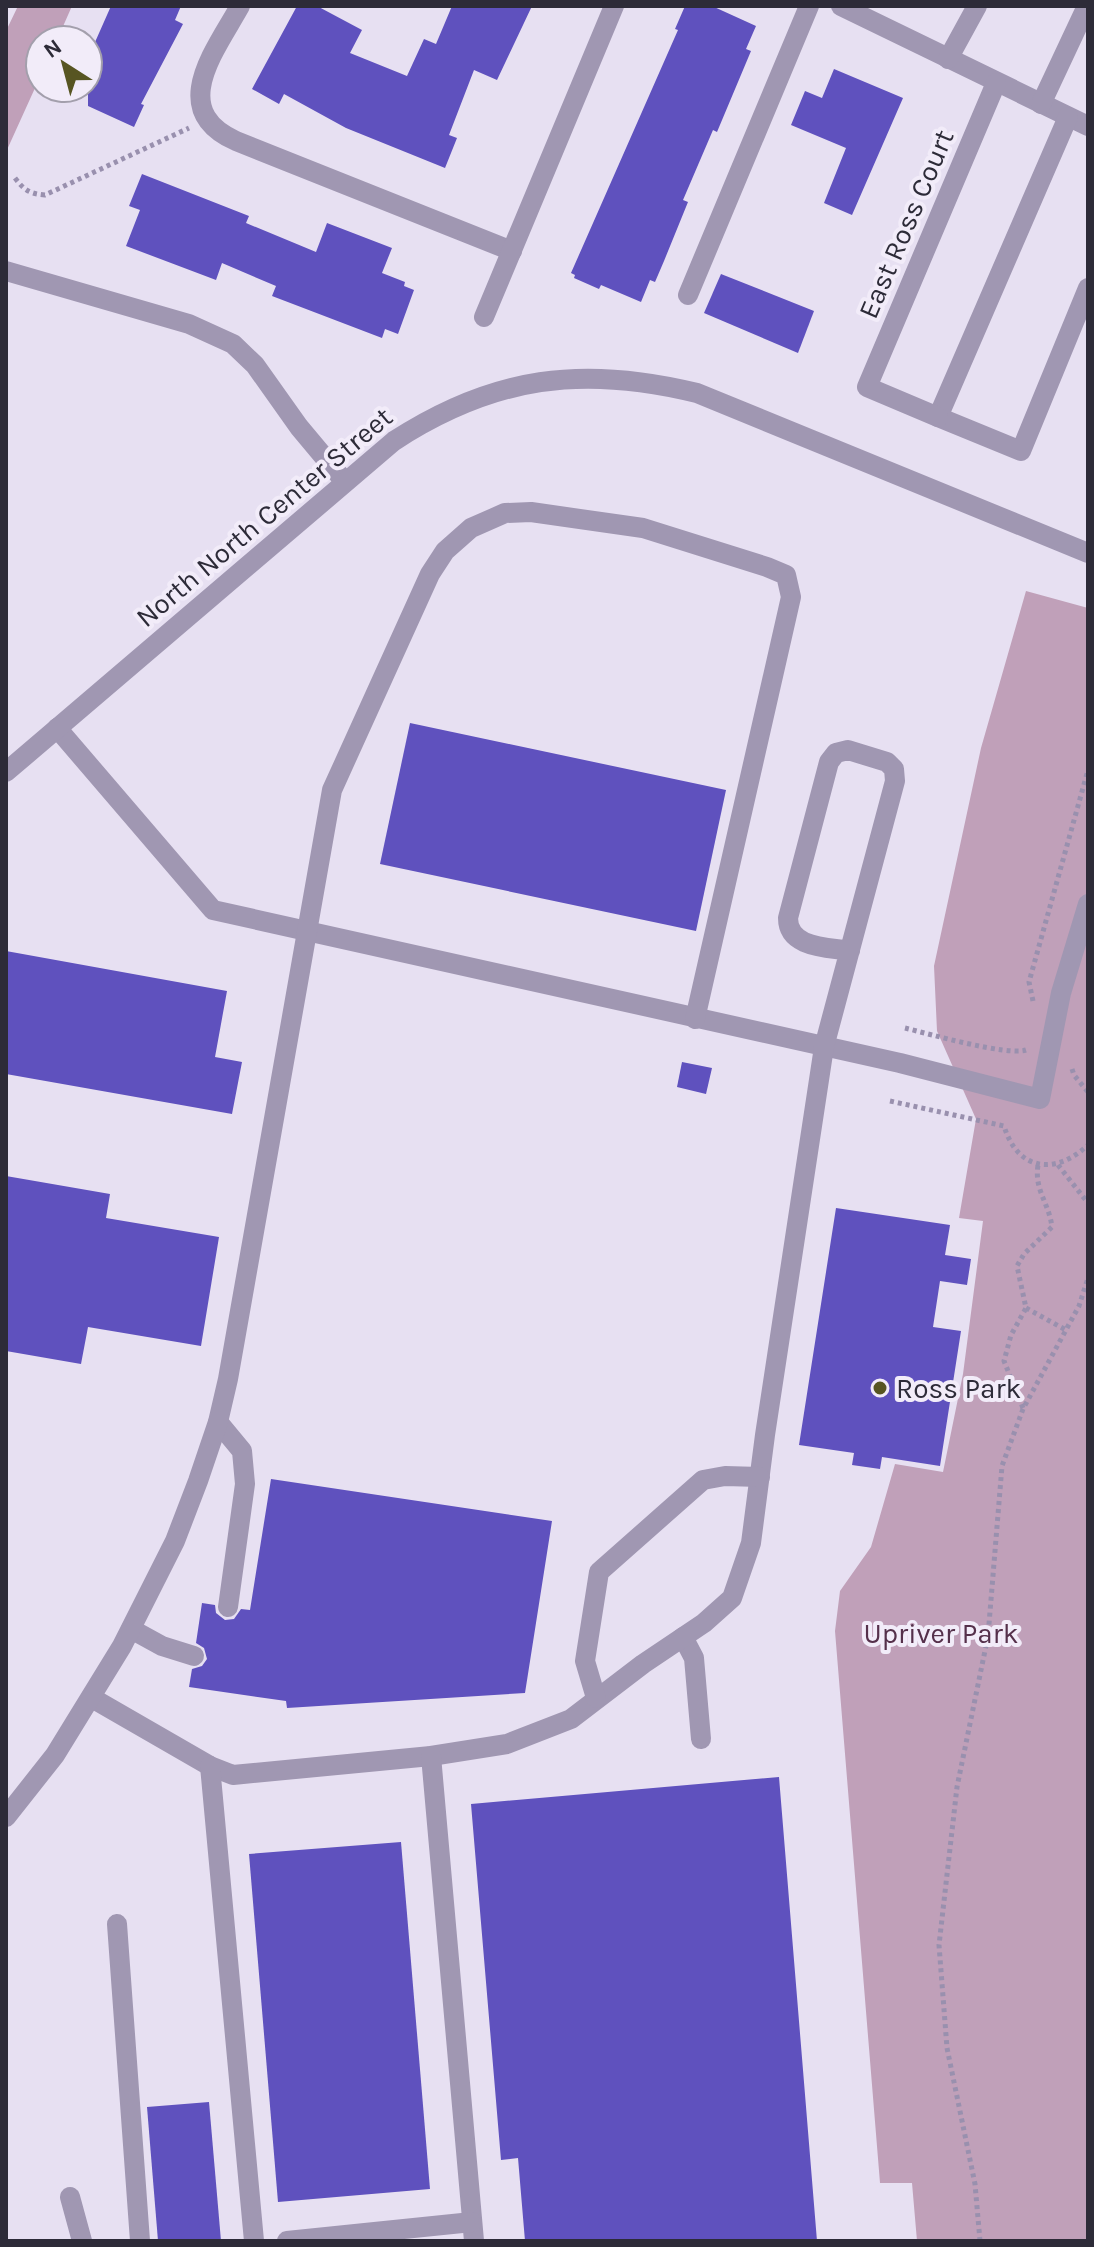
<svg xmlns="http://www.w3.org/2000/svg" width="1094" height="2247" viewBox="0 0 1094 2247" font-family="Karla,sans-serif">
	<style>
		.green { fill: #c0a0b9 }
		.building { fill: #5f51be }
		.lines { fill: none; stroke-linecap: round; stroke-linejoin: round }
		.path { stroke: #9990ae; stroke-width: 5; stroke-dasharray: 4 4; stroke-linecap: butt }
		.minor { stroke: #a097b2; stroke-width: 20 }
		.poi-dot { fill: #575522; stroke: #f2ecf9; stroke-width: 3 }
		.labels { text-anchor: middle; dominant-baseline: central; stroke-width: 8; stroke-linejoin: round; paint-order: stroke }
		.street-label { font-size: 28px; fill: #2d2b38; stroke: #f2ecf9 }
		.poi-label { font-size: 28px; fill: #2d2b38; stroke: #f2ecf9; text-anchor: start }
		.park-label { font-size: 28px; fill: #55304b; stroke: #f2ecf9 }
	</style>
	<rect width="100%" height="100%" fill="#e7e0f2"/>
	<g class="green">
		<path d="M18,6H72L57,40H40V77L6,152V31Z"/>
		<path d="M1026,591L1088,608V2241H917L912,2183H880L835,1631L840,1591L871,1547L895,1464L943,1472L963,1374L983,1221L959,1218L976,1119L937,1031L934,966L981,748Z"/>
	</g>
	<g class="building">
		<path d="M111,6H181L175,20L183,24L141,104L144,105L134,127L88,106V58Z"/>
		<path d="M297,6H317L362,30L350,53L407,76L424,39L436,44L452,6H532L497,80L474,70L449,135L457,138L445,168L346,128L284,94L279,104L252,89Z"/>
		<path d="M685,6H712L756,26L746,49L751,51L717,132L713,130L683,200L688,202L664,261L655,282L650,280L641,302L601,285L599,289L574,278L575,275L571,273L678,30L675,29Z"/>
		<path d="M834,69L903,98L852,215L824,203L846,148L791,125L805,91L822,98Z"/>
		<path d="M142,174L249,216L246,223L316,252L327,223L392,248L382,273L405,282L404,286L414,290L398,334L385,329L382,338L272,296L276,286L222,263L216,280L126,246L140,210L129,206Z"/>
		<path d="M721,274L814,311L798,353L704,313Z"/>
		<path d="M410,723L726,790L696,931L380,864Z"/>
		<path d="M6,951L227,991L215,1057L242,1062L232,1114L6,1074Z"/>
		<path d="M682,1062L712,1068L706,1094L677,1087Z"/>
		<path d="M6,1176L110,1194L106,1218L219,1237L201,1346L88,1327L81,1364L6,1351Z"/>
		<path d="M836,1208L950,1225L945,1255L971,1259L967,1285L940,1281L933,1327L961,1331L940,1466L882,1457L880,1469L852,1465L854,1453L799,1445Z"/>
		<path d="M271,1479L552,1521L525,1693L287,1708L286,1701L189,1687L192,1669L202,1666L207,1659L204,1648L196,1643L202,1603L215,1605L216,1613L225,1620L234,1619L241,1609L250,1610Z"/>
		<path d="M779,1777L817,2241H525L518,2158L501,2160L471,1804Z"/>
		<path d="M401,1842L430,2189L278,2202L249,1854Z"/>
		<path d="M209,2102L221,2241H158L147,2107Z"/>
	</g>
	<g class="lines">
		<g class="path">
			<path d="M15,178C24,190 30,194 45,195L189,128"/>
			<path d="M1033,1001L1029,982L1088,770"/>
			<path d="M905,1028C929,1034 1007,1056 1026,1050"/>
			<path d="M1072,1069L1074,1075L1088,1092"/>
			<path d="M890,1101L1004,1126C1018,1172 1056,1175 1088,1145"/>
			<path d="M1058,1165L1088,1203"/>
			<path d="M1026,1308L1066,1330"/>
			<path d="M1023,1408L1004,1361L1011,1335L1026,1308L1017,1266L1024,1254L1052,1227C1049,1203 1034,1190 1038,1165"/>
			<path d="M980,2241L975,2184L947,2048L939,1945L957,1787L988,1636L1002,1466L1023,1409L1079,1306L1088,1278"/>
		</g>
		<g class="minor">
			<path d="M240,6C215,51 167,110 236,141L512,251"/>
			<path d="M841,6L1088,126"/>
			<path d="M948,59L977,6"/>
			<path d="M1041,104L1087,6"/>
			<path d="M1068,117L938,417L1021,451L1088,288"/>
			<path d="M6,271L189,324L233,344L255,365L299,427L345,482"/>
			<path d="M688,295L809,6"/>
			<path d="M484,317L614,6"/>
			<path d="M938,417L867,387L996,83"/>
			<path d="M57,728L213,910L900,1063L1040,1099L1061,993L1088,904"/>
			<path d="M6,772L394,441C494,376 583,365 697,393L1088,553"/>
			<path d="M218,1422L242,1451L245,1484L228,1607"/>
			<path d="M131,1629L162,1646L194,1656"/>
			<path d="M683,1637L694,1658L701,1739"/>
			<path d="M92,1698L210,1766L233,1775L431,1756L507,1744L571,1719L643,1664L704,1623L732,1598L751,1543L765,1435L824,1047L895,781L894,769L887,762L848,750L836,753L829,762L788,918C788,948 827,947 850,951"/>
			<path d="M596,1698L585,1661L599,1572L703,1480L725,1476L760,1477"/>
			<path d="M431,1756L474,2241"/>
			<path d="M210,1766L254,2241"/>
			<path d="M6,1817L55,1755L122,1646L175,1541L198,1481L218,1422L228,1379L332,790L430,574L445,551L471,528L505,513L531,512L643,528L767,567L786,575L791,597L695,1019"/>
			<path d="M117,1924L140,2241"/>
			<path d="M70,2197L82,2241"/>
			<path d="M287,2241L472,2222"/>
		</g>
	</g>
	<circle class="poi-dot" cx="880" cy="1388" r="8"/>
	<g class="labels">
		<g class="street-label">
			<text transform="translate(906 224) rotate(-67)">East Ross Court</text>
			<text transform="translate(264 517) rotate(-40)">North North Center Street</text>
		</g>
		<g class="poi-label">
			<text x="896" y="1388">Ross Park</text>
		</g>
		<g class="park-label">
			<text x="941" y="1633">Upriver Park</text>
		</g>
	</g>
	<rect width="1094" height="2247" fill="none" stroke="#2d2b38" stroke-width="16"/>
	<g transform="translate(64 64) rotate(324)"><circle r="38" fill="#f2ecf9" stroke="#a39fac" stroke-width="2"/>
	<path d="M0-6L14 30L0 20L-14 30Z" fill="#575522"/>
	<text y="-12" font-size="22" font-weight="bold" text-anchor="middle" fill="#2d2b38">N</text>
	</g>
</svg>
